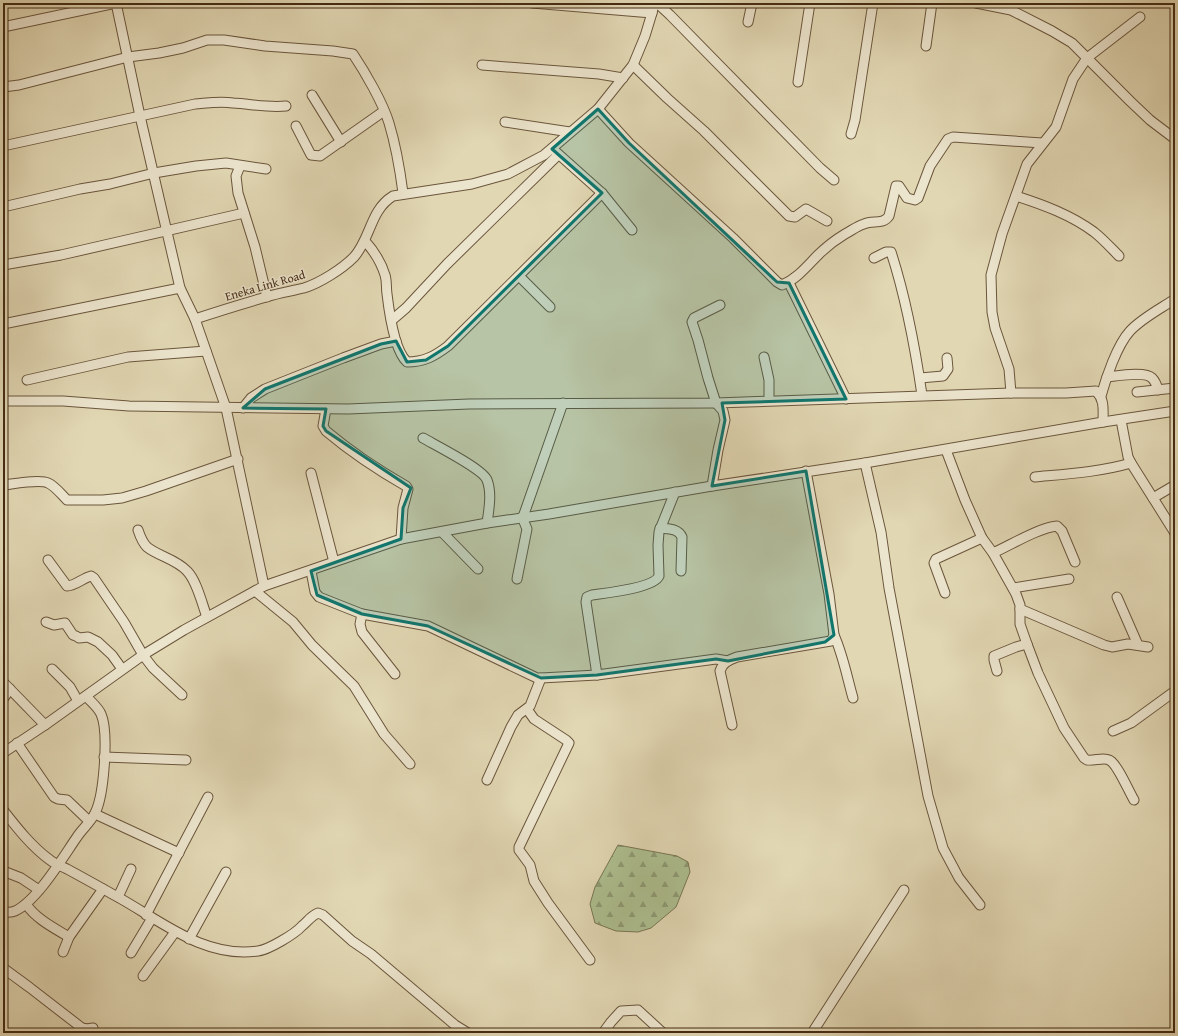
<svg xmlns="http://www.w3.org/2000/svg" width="1178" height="1036" viewBox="0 0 1178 1036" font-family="'Gentium Book Plus',serif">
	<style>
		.forest { fill: url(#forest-firs); stroke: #787552 }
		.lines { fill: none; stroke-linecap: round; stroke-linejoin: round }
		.minor-casing { stroke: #6b563c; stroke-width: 11 }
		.minor { stroke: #ece5ce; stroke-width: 9 }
		.marked { fill: #0f766e; fill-opacity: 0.2; stroke: #0f766e; stroke-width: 3; stroke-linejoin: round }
		.labels { text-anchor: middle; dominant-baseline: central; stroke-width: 3; stroke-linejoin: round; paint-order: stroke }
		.street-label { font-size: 12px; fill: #442b14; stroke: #ece5ce }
	</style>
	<defs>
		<pattern id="forest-firs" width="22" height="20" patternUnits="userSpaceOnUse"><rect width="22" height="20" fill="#adbf90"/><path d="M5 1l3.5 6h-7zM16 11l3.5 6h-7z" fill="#8e9b74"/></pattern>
	</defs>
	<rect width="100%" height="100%" fill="#e1d7b3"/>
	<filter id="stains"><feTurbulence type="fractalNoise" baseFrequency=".005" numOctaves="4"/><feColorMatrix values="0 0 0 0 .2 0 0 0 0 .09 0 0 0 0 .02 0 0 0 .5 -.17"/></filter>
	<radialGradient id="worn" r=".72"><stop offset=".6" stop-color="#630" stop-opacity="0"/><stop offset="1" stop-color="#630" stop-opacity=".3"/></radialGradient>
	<path class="forest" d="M618,845L677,856L688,862L690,872L676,907L651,928L638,932L616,931L595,923L590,904L595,887Z"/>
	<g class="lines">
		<defs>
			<g id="minor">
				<path d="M116,3L140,116L180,288L195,319"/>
				<path d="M532,3L652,13"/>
				<path d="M657,3L670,15L820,168L834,180"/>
				<path d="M976,3L1011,10L1052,31L1072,43L1130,101L1150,120L1175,139"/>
				<path d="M748,22L752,3"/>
				<path d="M3,27L116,3"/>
				<path d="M926,46L932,3"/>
				<path d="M482,65L599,74L623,78"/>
				<path d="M633,65L667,98L704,131L789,216L795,217L806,209L827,221"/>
				<path d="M798,82L810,3"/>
				<path d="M3,87L19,85L128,57L159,53L183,48L207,40H224L265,46L333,51L353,54C365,72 383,103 389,123C396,146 400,170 403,193"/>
				<path d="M312,95L341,142"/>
				<path d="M598,109L629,143L733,238L777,282L782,285C797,279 807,266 818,255C826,247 835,240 845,234C851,231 857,226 864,224C873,220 883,225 889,216L896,186H899L907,198L915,200L918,198L930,166L948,139L953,137L1042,143"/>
				<path d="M505,122L570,132"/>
				<path d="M296,126L311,155L320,156L384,111"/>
				<path d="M851,134L855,120L873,3"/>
				<path d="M3,146L195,104C208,103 220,101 233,103C251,104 268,108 286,106"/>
				<path d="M555,151L602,193L632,230"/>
				<path d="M240,166L236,176L238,193L255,247L267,297"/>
				<path d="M1016,196C1044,205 1071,215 1094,232C1103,239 1111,248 1119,256"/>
				<path d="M3,207L80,189L110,184L154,173L196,166L226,163L266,169"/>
				<path d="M365,241C374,251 381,262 385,275C387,281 386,288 387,294C389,311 394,350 407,362C424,362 435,356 448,346L602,193"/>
				<path d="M874,258L886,252H891C906,298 915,347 922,395"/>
				<path d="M3,265L61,255L244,213"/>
				<path d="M519,276L550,307"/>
				<path d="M789,283L846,399"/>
				<path d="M392,320L406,308L447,264L558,155"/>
				<path d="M3,324L180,288"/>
				<path d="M764,357L769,380V400"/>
				<path d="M1107,377C1117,376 1145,371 1152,378C1155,381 1157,386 1158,390"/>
				<path d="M920,378L943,376L948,369L947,358"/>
				<path d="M27,380L128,357L206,351"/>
				<path d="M1137,392L1175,388"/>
				<path d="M1011,393L1009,369L995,328L992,312L991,275L1002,234L1027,164L1056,127L1073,79L1087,58L1140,17"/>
				<path d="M1101,396C1106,378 1117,345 1130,331C1142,318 1160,309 1175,299"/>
				<path d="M3,401H63L129,406L348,409L469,404L716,403L1011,393H1066L1096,391C1105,400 1103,410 1103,422"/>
				<path d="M243,408L251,398L265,389L343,358L381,344L396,341"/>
				<path d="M326,409L323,426L326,431C351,452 378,470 406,486L408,489L403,508L401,539"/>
				<path d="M1121,420L1128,457L1131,463L1175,533"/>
				<path d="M423,438C435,445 483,469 487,480C492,493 489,509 487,523"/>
				<path d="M946,450L965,500L982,538L993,553L1016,594L1020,605V624L1027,644L1016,647L994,656V660L997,671"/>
				<path d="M865,463L881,532L889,588L928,796L943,848L959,878L980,905"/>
				<path d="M311,473L334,562"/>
				<path d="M1035,477C1067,474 1100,472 1131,463"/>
				<path d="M3,485C13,484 40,479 48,483C55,486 61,494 67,500H103L122,498L146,491L238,459"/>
				<path d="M712,486L718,450L725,420L723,411L716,403L708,378L698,340L692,322L694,318L720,305"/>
				<path d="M1153,498L1175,485"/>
				<path d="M523,517L563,403"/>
				<path d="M660,528C668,529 678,528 682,537L681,571"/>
				<path d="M138,530C140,536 142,542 147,547C158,556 176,559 187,571C197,581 202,604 207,617"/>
				<path d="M442,532L478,569"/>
				<path d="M993,553C1011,545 1038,528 1057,526L1062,531L1075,562"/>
				<path d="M48,560L67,586C75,586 83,578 91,576L94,578L124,622L143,655L153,668L182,695"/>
				<path d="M311,571L315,592L319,597L362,614L428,626L537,678H541L597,675L716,659L728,661"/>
				<path d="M517,579L527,529L522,517"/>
				<path d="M264,586L226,408L195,319C219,311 242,304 266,297C278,293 292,291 304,288C320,283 342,269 354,257C371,238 370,210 393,196L472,184L508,174L544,155L598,109L633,65L645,36L652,13L654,3"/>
				<path d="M1013,588L1069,579"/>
				<path d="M255,591L293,622L312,645L354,686L384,734L410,764"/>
				<path d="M945,593L934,563L936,559L982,538"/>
				<path d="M1117,597L1138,645"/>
				<path d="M1020,609L1104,645L1112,647L1128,644L1148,647"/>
				<path d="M362,614L360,624L362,632L395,674"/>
				<path d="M46,622L54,625L65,623L73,635L76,636L79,638L88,637L98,642L112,655L122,669"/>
				<path d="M834,635C843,655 847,677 853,698"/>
				<path d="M1027,644L1038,673L1064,728L1084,758L1087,760C1094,761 1104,757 1109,760C1117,763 1129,792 1134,800"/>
				<path d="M52,669L70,687L78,701"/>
				<path d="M597,675L586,602L587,597L592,595C606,593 654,588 659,576L658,545L659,532L675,492"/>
				<path d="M3,682L45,725"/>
				<path d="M3,699L10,689"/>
				<path d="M527,709L534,719L566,740L569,743L521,843L519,847V850L530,865L534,881L548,903L590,960"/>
				<path d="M732,725L720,671C723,662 729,660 737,657L825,642L831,641L834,635L829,594L806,471"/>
				<path d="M1113,731L1131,723L1175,691"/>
				<path d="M17,743L54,797L58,799L67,800L89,821"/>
				<path d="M3,753L45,725L143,655L184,630L264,586L401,539L487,523L549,514L712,486L865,463L1103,422L1175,411"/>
				<path d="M104,757L186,760"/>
				<path d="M487,780L511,727L518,715L530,706L541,678"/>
				<path d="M3,810C17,828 32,847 50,860C55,864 61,866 67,869C82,877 98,886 114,895C159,919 203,959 258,951C268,950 295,934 302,926C308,921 311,916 318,913L323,915L352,941L371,954L455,1025L468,1033"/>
				<path d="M95,814L179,853"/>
				<path d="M3,871L21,878L39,890"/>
				<path d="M118,897L131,869"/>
				<path d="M26,904C36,919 54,928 69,937"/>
				<path d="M3,912C7,912 11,913 15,911C37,901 63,857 77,837C82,829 91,822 95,813C104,796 109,732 101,714C98,707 91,702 86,696"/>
				<path d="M146,915L208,797"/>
				<path d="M189,939L226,872"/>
				<path d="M63,952L69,937L103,889"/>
				<path d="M131,953L152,918"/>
				<path d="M3,968L29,987L82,1028L87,1029L93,1028"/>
				<path d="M143,976L175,932"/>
				<path d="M603,1033L611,1022L621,1011L638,1010L663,1033"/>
				<path d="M812,1033L904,890"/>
			</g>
		</defs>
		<use href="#minor" class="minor-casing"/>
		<use href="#minor" class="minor"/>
	</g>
	<path class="marked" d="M598,109L629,143L777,282L789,283L846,399L722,403L725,420L712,486L806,471L834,635L825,642L728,661L716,659L597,675L541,678L428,626L362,614L317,595L311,571L401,539L403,508L411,488L326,431L323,426L326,409L243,408L265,389L381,344L396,341L407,362L426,360L448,346L602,193L552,149Z"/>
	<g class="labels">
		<g class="street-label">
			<text transform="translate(265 285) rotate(-16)">Eneka Link Road</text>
		</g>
	</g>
	<rect width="1178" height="1036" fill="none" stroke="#e1d7b3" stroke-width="16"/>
	<rect x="4" y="4" width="1170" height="1028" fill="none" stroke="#442b14" stroke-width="2"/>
	<rect x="8" y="8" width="1162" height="1020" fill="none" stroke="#442b14"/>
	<rect width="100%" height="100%" filter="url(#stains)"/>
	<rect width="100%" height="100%" fill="url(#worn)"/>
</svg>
